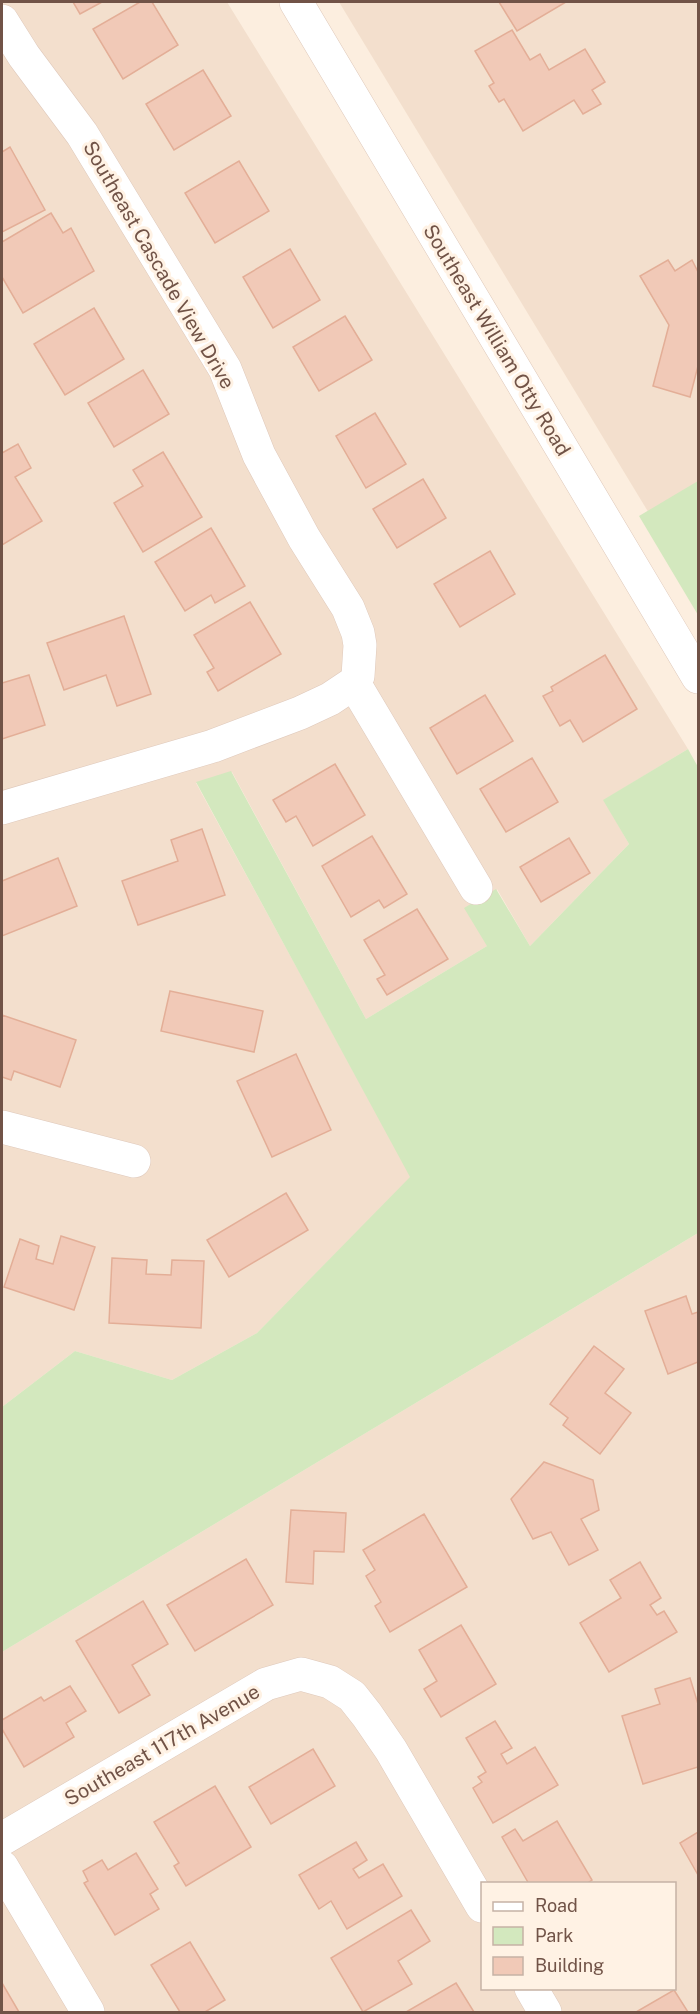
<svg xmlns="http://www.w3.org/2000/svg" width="700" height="2014" viewBox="0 0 700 2014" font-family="'Public Sans',sans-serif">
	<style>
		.residential { fill: #f3dfcd; fill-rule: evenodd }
		.green { fill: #d3e8be }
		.building { fill: #f1c9b7; stroke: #e3ae97; stroke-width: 1.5 }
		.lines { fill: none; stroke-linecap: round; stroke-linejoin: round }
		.minor-casing { stroke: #dfc9bb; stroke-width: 34 }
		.minor { stroke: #fff; stroke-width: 33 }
		.labels { text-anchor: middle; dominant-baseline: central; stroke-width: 6; stroke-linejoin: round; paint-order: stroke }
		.street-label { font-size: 20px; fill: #715347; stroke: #fff2e4 }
	</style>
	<rect width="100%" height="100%" fill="#fceedf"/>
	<g class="residential">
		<path d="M2,2H227L688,749L604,800L629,844L530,946L497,889L487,946L366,1019L232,772L196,783L411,1177L257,1333L172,1380L75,1351L2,1407Z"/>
		<path d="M339,2H698V594Z"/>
		<path d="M698,1233V2012H2V1652ZM482,1884H674V1988H482Z"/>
	</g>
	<g class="green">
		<path d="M698,481V615L639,516Z"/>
		<path d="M688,749L698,767V1233L2,1652V1407L75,1351L172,1380L257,1333L410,1177L196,782L231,771L366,1019L487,946L464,908L496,889L530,946L629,844L603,800Z"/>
	</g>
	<g class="building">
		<path d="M73,2H102L80,14Z"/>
		<path d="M140,2H152L178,45L123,79L93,29Z"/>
		<path d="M499,2H566L517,31Z"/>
		<path d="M512,30L530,60L540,54L549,70L585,49L605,82L592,90L601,104L583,114L574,100L523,131L504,99L499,102L489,86L494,83L475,51Z"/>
		<path d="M203,70L231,116L174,150L146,104Z"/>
		<path d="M10,147L45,210L2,232V152Z"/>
		<path d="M239,161L269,211L215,243L185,193Z"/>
		<path d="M51,213L63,233L71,228L94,271L23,313L2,277V242Z"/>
		<path d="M290,249L320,300L273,328L243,277Z"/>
		<path d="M668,260L675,271L692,260L698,272V366L690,397L653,386L669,325L640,276Z"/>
		<path d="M94,308L124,359L65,395L34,344Z"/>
		<path d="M345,316L372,360L319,391L293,347Z"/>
		<path d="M143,370L169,414L114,447L88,403Z"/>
		<path d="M375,413L406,464L366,488L336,436Z"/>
		<path d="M18,444L31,468L15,477L42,521L2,545V453Z"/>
		<path d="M163,452L202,517L143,552L114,503L143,486L133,470Z"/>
		<path d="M423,479L446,518L397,548L373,509Z"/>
		<path d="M211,528L245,586L215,603L211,595L185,611L155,562Z"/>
		<path d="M490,551L515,594L460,627L434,584Z"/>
		<path d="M250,602L281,654L218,691L207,672L214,668L194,635Z"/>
		<path d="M124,616L151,694L117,706L106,675L64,690L47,643Z"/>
		<path d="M605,655L637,709L583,742L570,720L560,726L543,696L553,691L551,687Z"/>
		<path d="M29,675L45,725L2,739V683Z"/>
		<path d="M485,695L513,741L457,774L430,728Z"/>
		<path d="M532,758L558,802L506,832L480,789Z"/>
		<path d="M335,764L365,815L313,846L296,816L286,822L273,800Z"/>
		<path d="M202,829L225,895L138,925L122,881L178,861L171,840Z"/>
		<path d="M372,836L407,894L384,908L379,900L351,917L322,866Z"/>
		<path d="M569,838L590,873L541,902L520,867Z"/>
		<path d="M58,858L77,906L2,936V881Z"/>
		<path d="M417,909L448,959L387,995L377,979L385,975L364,940Z"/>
		<path d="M170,991L263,1011L254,1052L161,1031Z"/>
		<path d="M2,1015L76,1040L60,1087L14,1071L11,1080L2,1077Z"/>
		<path d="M296,1054L331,1130L272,1157L237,1081Z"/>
		<path d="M286,1193L308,1230L229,1277L207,1240Z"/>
		<path d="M61,1236L95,1247L74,1310L4,1287L20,1239L39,1246L36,1259L53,1264Z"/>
		<path d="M112,1258L147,1260L146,1274L171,1275L172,1260L204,1261L201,1328L109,1323Z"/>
		<path d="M686,1296L692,1314L698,1312V1362L668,1374L645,1311Z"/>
		<path d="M594,1346L624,1369L605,1393L631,1413L600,1454L563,1425L568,1418L550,1404Z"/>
		<path d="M544,1462L593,1480L599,1510L581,1519L598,1550L569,1565L551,1532L533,1539L511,1499Z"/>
		<path d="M291,1510L346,1513L344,1552L314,1551L313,1584L286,1582Z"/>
		<path d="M424,1514L467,1587L390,1632L375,1606L381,1602L366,1576L375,1570L363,1550Z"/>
		<path d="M246,1559L273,1605L195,1651L167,1605Z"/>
		<path d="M640,1562L661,1598L650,1605L657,1615L664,1611L677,1632L609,1672L580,1623L621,1598L610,1580Z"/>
		<path d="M143,1601L168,1644L132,1665L150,1695L119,1713L76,1641Z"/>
		<path d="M461,1625L496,1684L441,1717L424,1689L437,1681L419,1650Z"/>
		<path d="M690,1678L698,1704V1767L643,1784L622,1716L660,1704L655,1689Z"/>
		<path d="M70,1686L86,1711L66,1723L74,1737L24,1767L2,1729V1720L41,1697L44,1701Z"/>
		<path d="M495,1721L512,1748L501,1754L507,1764L535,1747L558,1785L493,1823L473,1788L482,1782L478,1777L486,1772L466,1738Z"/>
		<path d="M313,1749L335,1786L271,1824L249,1787Z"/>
		<path d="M215,1786L251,1847L186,1886L174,1866L179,1863L154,1822Z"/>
		<path d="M557,1821L592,1880L586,1884H529L502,1837L515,1829L523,1841Z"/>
		<path d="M698,1832V1875L680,1843Z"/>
		<path d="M356,1842L367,1860L353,1869L359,1878L383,1864L402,1896L347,1929L331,1901L319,1909L299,1875Z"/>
		<path d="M136,1853L158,1889L150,1894L159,1909L115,1935L84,1883L88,1881L83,1871L102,1860L108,1870Z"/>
		<path d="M411,1910L430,1941L398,1961L412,1984L363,2012L331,1958Z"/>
		<path d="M190,1942L225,2000L205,2012H180L151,1965Z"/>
		<path d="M2,1983L19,2012H2Z"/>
		<path d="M456,1983L474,2012H406Z"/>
		<path d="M674,1990L688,2012H636Z"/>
	</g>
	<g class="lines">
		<defs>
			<g id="minor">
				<path d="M296,2L698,677"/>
				<path d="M2,21L24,56L82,134L225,369L259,455L304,538L348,608L358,633L360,645L358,676L354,683L330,699L300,713L213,746L2,808"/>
				<path d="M354,683L476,888"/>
				<path d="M2,1127L134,1161"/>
				<path d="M2,1839L266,1684L301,1674L330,1682L352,1696L367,1715L391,1750L482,1906"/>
				<path d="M2,1867L88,2012"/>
				<path d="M531,1988L545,2012"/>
			</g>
		</defs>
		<use href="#minor" class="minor-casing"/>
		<use href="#minor" class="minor"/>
	</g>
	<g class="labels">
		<g class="street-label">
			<text transform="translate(159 265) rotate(60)">Southeast Cascade View Drive</text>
			<text transform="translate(497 340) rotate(59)">Southeast William Otty Road</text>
			<text transform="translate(162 1745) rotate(-30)">Southeast 117th Avenue</text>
		</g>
	</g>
	<rect width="700" height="2014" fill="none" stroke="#715347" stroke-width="6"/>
	<rect x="481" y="1882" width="195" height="108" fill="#fff2e4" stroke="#c6b2a5" stroke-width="1.5"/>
	<rect x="493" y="1902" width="30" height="9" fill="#ffffff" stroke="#c6b2a5" stroke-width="1.5"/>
	<text x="535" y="1912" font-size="18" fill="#715347">Road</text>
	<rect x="493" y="1927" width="30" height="18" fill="#d3e8be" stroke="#c6b2a5" stroke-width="1.5"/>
	<text x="535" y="1942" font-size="18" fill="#715347">Park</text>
	<rect x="493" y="1957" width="30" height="18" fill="#f1c9b7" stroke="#c6b2a5" stroke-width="1.5"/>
	<text x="535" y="1972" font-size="18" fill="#715347">Building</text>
</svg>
